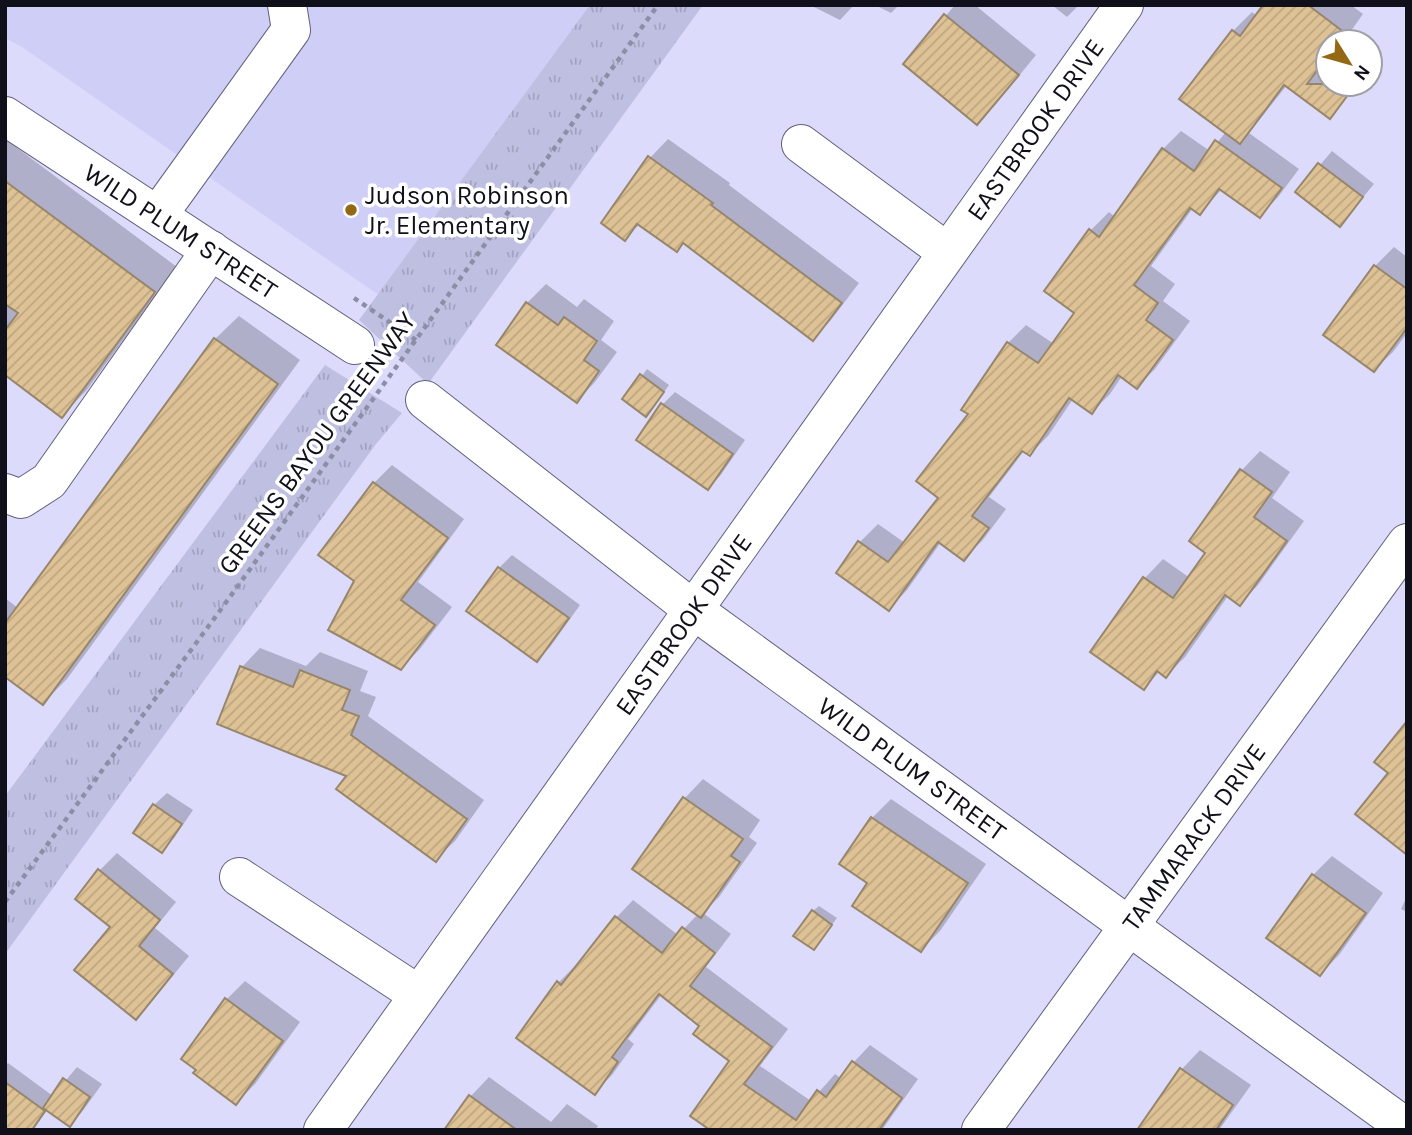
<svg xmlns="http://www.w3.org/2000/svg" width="1412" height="1135" viewBox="0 0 1412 1135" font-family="Karla,sans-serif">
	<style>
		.built { fill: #cfcef6 }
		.grass { fill: url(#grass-tufts) }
		.shadow { fill: #0003 }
		.building { fill: url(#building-hatch); stroke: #97866b; stroke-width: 2 }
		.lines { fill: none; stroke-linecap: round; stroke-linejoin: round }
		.minor-casing { stroke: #61607c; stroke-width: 40 }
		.path { stroke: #8e8da6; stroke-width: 4.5; stroke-dasharray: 5 5; stroke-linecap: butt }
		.minor { stroke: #fff; stroke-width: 38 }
		.poi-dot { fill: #936913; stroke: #fff; stroke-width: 2.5 }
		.labels { text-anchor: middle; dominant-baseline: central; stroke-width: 7; stroke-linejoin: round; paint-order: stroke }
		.street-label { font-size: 26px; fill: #10101b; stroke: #fff }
		.poi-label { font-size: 26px; fill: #10101b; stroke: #fff; text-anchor: start }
	</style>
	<defs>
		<pattern id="grass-tufts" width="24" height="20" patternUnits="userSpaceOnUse" patternTransform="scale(1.75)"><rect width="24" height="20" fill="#bfbfe2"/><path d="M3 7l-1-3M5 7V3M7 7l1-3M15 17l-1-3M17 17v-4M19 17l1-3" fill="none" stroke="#a3a3c1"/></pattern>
		<pattern id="building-hatch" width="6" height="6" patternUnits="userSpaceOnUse" patternTransform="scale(1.75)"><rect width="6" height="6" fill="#dec295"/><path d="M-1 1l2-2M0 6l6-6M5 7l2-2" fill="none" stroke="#bda680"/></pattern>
	</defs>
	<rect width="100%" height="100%" fill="#dcdbfc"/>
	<path class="built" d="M5,5H595L383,298L22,47L5,38Z"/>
	<g class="grass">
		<path d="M590,5H703L428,384L359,320Z"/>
		<path d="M325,365L402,413L376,444L5,954V796Z"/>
	</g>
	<g class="shadow">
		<path d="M810,5H854L840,20Z"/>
		<path d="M875,5H899L891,13Z"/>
		<path d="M955,5H975L1036,55L996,104L977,123L905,64Z"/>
		<path d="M1052,5H1079L1067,17Z"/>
		<path d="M1266,5H1351L1363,14L1343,42H1328V84H1358L1329,116L1287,85L1249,133L1299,169L1278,197L1260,216L1222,189L1200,213L1193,208L1151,266L1175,284L1163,301L1190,321L1155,369L1137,387L1122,376L1110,394L1092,412L1073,399L1048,436L1030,454L1024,451L989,497L1006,509L982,541L963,559L941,542L907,590L889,609L860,542L878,524L905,543L940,498L970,414L1008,343L1026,325L1054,344L1077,312L1090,231L1109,212L1115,217L1163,149L1181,131L1210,151L1226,132L1182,98L1233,31L1252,12L1257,16Z"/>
		<path d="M5,139L177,267L86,391L62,415L5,374Z"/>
		<path d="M668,139L730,183L729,185L859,283L831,320L813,339L684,242L677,250L640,224L625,238L650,158Z"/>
		<path d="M1332,151L1374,184L1340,225L1297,192Z"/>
		<path d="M1394,247L1407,257V333L1393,352L1374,370L1325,334L1375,266Z"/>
		<path d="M546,284L577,307L584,299L614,321L601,340L617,352L595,382L577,401L527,303Z"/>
		<path d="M239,316L300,360L67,679L43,703L5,675V598L18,608L215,339Z"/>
		<path d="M647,369L669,385L652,409L625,399Z"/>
		<path d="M675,392L745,440L720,476L708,488L638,439L663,404Z"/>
		<path d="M1260,451L1290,472L1272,498L1304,521L1258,585L1240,604L1228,596L1185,657L1166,676L1160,671L1144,688L1092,652L1145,578L1163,559L1190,578L1208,552L1191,540L1242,470Z"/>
		<path d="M392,465L464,519L418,582L452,607L419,650L401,668L356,581L321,554L374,483Z"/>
		<path d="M512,555L580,605L550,647L537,659L469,610L499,568Z"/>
		<path d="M260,648L306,666L320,652L368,671L360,691L376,697L368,716L484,800L455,841L436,859L349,775L219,723L242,667Z"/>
		<path d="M703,779L760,820L749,837L757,843L719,897L703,913L731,934L706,967L788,1029L760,1066L811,1101L835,1074L842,1079L853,1063L870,1045L918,1079L882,1130H713L731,1060L701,1025L662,994L628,1039L634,1044L612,1075L594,1093L558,983L576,965L578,967L616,918L633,900L678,935L698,914L635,868L685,798Z"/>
		<path d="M167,793L193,810L174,838L162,850L154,805Z"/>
		<path d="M891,799L986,864L940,931L921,950L869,883L872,818Z"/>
		<path d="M117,853L176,902L155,928L189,956L153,1000L135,1018L99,871Z"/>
		<path d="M1332,856L1383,893L1339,955L1320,974L1313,875Z"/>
		<path d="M1407,896V912L1401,909Z"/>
		<path d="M819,906L837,918L819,942L813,911Z"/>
		<path d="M245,981L300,1022L255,1084L236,1103L226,1000Z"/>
		<path d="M1200,1050L1251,1085L1219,1130H1158L1145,1121L1182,1069Z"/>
		<path d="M8,1063L53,1096L77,1067L102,1084L82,1112L70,1124L48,1109L33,1130H5V1066Z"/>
		<path d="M489,1077L551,1122L567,1104L598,1126L595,1130H446L471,1096Z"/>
	</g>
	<g class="building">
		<path d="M1263,5H1308L1345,33L1339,42H1328V56L1307,84H1356L1330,119L1284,85L1240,144L1179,99L1232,30L1240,36Z"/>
		<path d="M944,14L1019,75L977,125L903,64Z"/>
		<path d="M1215,140L1282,188L1260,218L1219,189L1200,215L1190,208L1134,285L1158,303L1146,320L1173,340L1137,389L1118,375L1092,414L1069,398L1030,456L1022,451L972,516L989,528L964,561L938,542L889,611L836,573L858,541L888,562L938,498L916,481L968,414L961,410L1007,342L1038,363L1074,313L1044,291L1089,229L1099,237L1162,148L1194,171Z"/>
		<path d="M648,156L713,203L711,205L842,303L813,341L683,243L677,252L637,224L625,241L601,223Z"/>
		<path d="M1318,163L1363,197L1340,227L1295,192Z"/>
		<path d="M5,181L155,292L62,418L5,375V330L18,313L5,304Z"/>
		<path d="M1374,265L1407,289V328L1374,372L1323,335Z"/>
		<path d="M526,302L558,325L564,317L597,341L584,360L599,371L577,403L496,345Z"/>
		<path d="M214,338L278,384L43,705L5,677V623Z"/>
		<path d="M640,374L664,392L646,417L622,399Z"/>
		<path d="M661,403L733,454L708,490L636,440Z"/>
		<path d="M1240,469L1272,492L1254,517L1287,541L1240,606L1225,595L1166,678L1157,671L1144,690L1090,652L1143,577L1173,598L1205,553L1189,541Z"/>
		<path d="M373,482L448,538L401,600L435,625L401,670L328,630L354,581L318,555Z"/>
		<path d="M498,567L569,618L537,662L466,611Z"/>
		<path d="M240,666L293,687L300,670L350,690L342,710L359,716L351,735L467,819L436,862L336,789L346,776L217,724Z"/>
		<path d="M1407,721V855L1355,814L1388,773L1374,762Z"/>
		<path d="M683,797L743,839L731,856L740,862L701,918L632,869Z"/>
		<path d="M153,804L182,824L162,853L133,833Z"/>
		<path d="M871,817L968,883L921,952L852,906L867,883L839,864Z"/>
		<path d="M98,869L160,920L139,946L173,974L136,1020L74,970L110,927L75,899Z"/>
		<path d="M1312,874L1366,913L1320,976L1266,938Z"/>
		<path d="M812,910L832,925L814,950L793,936Z"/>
		<path d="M615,916L662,953L682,927L715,953L690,986L772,1047L744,1084L796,1120L817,1090L826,1097L852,1061L902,1098L879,1130H710L690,1116L729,1061L693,1034L699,1026L659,994L612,1057L618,1062L595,1095L516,1038L557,981L561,985Z"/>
		<path d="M225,998L283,1041L236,1105L193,1073L196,1070L181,1059Z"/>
		<path d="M1180,1068L1233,1105L1216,1130H1137Z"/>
		<path d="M63,1078L90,1097L70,1127L43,1108Z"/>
		<path d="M5,1082L45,1111L32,1130H5Z"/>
		<path d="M469,1095L517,1130H444Z"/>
	</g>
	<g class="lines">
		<defs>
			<g id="minor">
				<path id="s1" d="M5,116L355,345"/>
				<path d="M801,144L947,252"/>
				<path d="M158,215L291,30L287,5"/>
				<path id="s2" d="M425,400L695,611L1407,1128"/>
				<path d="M5,493L21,499L49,481L211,250"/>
				<path d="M239,877L419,995"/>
				<path id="s3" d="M323,1130C591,756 856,379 1124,5"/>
				<path id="s4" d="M981,1130L1407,543"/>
			</g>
		</defs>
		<use href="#minor" class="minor-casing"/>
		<g class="path">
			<path d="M354,298L416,340"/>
			<path d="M5,902L219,612L658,5"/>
		</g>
		<use href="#minor" class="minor"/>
	</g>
	<circle class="poi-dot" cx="351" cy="210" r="7"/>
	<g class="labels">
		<g class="street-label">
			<text stroke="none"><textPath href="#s3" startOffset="1228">EASTBROOK DRIVE</textPath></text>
			<text stroke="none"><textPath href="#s1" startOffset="210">WILD PLUM STREET</textPath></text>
			<text transform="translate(317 443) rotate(-54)">GREENS BAYOU GREENWAY</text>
			<text stroke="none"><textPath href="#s3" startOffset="621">EASTBROOK DRIVE</textPath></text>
			<text stroke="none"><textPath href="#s2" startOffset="611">WILD PLUM STREET</textPath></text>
			<text stroke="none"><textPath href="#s4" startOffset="362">TAMMARACK DRIVE</textPath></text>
		</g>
		<g class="poi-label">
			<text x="365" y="195">Judson Robinson<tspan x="365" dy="30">Jr. Elementary</tspan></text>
		</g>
	</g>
	<rect width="1412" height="1135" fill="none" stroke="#10101b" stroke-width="14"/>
	<g transform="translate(1349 63) rotate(127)"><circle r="33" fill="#ffffff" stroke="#9f9fa4" stroke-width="2"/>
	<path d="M0-5L12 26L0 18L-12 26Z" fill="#936913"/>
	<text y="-10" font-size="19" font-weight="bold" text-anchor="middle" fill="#10101b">N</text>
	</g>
</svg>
